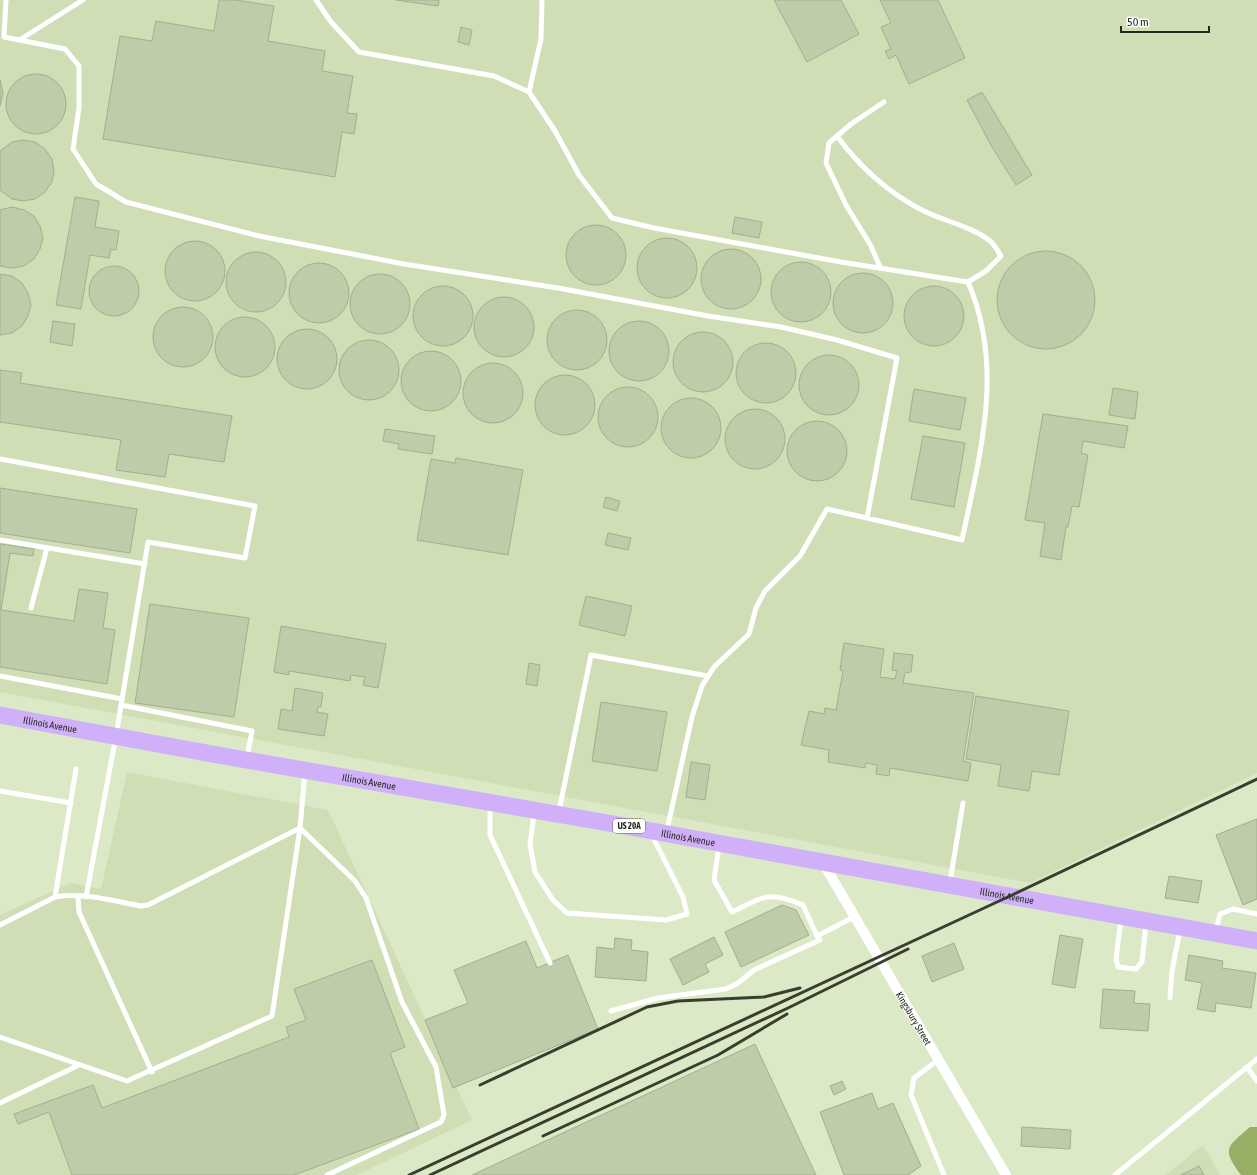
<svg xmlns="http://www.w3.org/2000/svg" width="1257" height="1175" viewBox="0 0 1257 1175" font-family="'Asap Condensed',sans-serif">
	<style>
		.built { fill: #cfdeb4 }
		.water { fill: #96af65 }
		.building { fill: #bfccaa; stroke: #a2af8e }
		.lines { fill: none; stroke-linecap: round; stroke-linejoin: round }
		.lane { stroke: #fff; stroke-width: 5 }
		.street { stroke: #fff; stroke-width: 10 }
		.primary { stroke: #d1b0fa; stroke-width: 17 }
		.rail { stroke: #393e2f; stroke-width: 3 }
		.labels { text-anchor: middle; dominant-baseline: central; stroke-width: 3; stroke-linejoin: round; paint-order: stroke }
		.shield { fill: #fff; stroke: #666960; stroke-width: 1 }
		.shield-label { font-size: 9px; font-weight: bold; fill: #24291c }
		.street-label { font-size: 10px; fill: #24291c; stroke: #fff }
	</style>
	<rect width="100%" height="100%" fill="#dce9c6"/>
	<g class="built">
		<path d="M0,0H1257V773L1030,883L0,692Z"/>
		<path d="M127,772L328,810L472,1120L357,1175H0V915L71,883L101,889Z"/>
		<path d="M1203,1145L1220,1175H1166Z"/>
	</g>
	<path class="water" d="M1250,1127H1257V1175H1241C1221,1148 1227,1147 1250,1127Z"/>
	<g class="building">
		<path d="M219,0H236L274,6L268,41L325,51L322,71L353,76L347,113L357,114L354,134L342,132L335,177L103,139L120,36L152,41L156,21L214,31Z"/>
		<path d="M396,0H439L438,6Z"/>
		<path d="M774,0H841L859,34L807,62Z"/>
		<path d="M880,0H938L965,58L909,84L896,55L889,59L885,51L891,49L881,27L891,23Z"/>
		<path d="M461,27L472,30L469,45L458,42Z"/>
		<circle cx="36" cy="104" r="30"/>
		<path d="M0,80L3,93L0,106Z"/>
		<path d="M982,92L1032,175L1016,185L992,147L967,100Z"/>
		<path d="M23,140L35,142L45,149L52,159L54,171L52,182L45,192L35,199L23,201L12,199L0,190V151L12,142Z"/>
		<path d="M75,197L99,201L95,227L119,231L116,250L111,249L109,258L90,255L81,309L56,305Z"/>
		<path d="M12,207L24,210L34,216L40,226L43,238L40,249L34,259L24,266L12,268L0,266V210Z"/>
		<path d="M735,217L762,222L759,238L732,233Z"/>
		<circle cx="596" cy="255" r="30"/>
		<circle cx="667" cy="268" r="30"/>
		<circle cx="195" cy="271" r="30"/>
		<circle cx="731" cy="279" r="30"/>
		<circle cx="1046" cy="300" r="49"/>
		<circle cx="256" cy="282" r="30"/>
		<circle cx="801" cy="292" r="30"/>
		<circle cx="319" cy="293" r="30"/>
		<circle cx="114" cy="291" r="25"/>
		<circle cx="863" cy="303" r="30"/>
		<circle cx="380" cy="304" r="30"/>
		<path d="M0,274L12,276L22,283L28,293L31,305L28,316L22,326L12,333L0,335Z"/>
		<circle cx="443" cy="316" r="30"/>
		<circle cx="934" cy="316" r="30"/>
		<circle cx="504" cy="327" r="30"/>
		<circle cx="183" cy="337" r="30"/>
		<circle cx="577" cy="340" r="30"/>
		<circle cx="245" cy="347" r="30"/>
		<circle cx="639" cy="351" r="30"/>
		<path d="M53,321L75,324L72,346L50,342Z"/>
		<circle cx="307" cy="359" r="30"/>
		<circle cx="703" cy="362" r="30"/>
		<circle cx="369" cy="370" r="30"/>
		<circle cx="766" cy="373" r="30"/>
		<circle cx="431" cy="381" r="30"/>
		<circle cx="829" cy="385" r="30"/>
		<circle cx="493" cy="393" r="30"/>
		<path d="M0,370L22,373L20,383L232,416L224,462L169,454L165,477L116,470L121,440L0,422Z"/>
		<circle cx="565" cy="405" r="30"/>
		<circle cx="628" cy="417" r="30"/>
		<path d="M1113,388L1138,392L1135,419L1109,415Z"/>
		<path d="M914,389L966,398L960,430L909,421Z"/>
		<circle cx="691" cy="428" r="30"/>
		<circle cx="755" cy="439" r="30"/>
		<path d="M1043,414L1128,426L1124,448L1083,441L1081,453L1088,455L1079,507L1072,506L1068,527H1066L1061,560L1040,556L1045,523L1025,520Z"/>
		<circle cx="817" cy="451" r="30"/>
		<path d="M385,429L435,436L432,454L398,449L399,444L383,441Z"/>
		<path d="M923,436L965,443L954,507L911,499Z"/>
		<path d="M456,458L523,470L508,555L417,540L431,459L455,463Z"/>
		<path d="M0,488L137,509L130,553L0,533Z"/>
		<path d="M606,497L620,501L617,511L603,507Z"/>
		<path d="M608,533L631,538L628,550L605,545Z"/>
		<path d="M0,544L34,549L33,556L10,553L1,610L74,621L79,589L108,593L103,628L115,630L107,684L0,667Z"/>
		<path d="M586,596L632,606L625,636L579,625Z"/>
		<path d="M150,604L249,618L234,717L135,703Z"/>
		<path d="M281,626L386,644L378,688L363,685L365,677L351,675L350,681L289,671V675L274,672Z"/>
		<path d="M844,643L884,649L880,677L895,679L897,671L892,670L894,653L913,655L911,672L905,673L903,683L974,693L963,761L971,763L968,781L890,768L889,776L876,774L877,765L866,763L865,768L828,762L829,750L801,745L809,711L824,714L825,708L836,710L843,671L840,670Z"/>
		<path d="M529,663L540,665L537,686L526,684Z"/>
		<path d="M295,688L323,693L321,707H318L317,712L328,714L324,736L278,729L281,709L292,711Z"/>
		<path d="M976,696L1069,711L1059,775L1032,771L1029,791L998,786L1001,765L966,759Z"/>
		<path d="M601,702L667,712L657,771L592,761Z"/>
		<path d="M691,762L710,765L705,800L686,797Z"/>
		<path d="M1257,819V899L1243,905L1216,835Z"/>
		<path d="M1169,876L1202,881L1198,903L1165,898Z"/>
		<path d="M782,905L796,910L809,935L741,967L725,932Z"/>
		<path d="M1060,935L1083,939L1075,988L1052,984Z"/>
		<path d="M714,937L723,955L705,964L709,972L683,985L670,959Z"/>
		<path d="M615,938L632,940L631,950L648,952L646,981L595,977L597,947L614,949Z"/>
		<path d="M526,941L537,968L568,955L598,1029L453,1088L425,1020L468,1003L454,970Z"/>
		<path d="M954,943L964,969L932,982L922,956Z"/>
		<path d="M1189,955L1223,961L1222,968L1256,973L1251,1008L1216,1003L1215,1012L1197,1009L1202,983L1185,980Z"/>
		<path d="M372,960L405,1047L390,1053L419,1129L294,1175H72L49,1112L18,1124L14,1114L93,1085L102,1108L289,1037L286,1027L306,1020L294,989Z"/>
		<path d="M1103,989L1135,991L1134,1003L1150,1004L1148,1031L1100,1028Z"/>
		<path d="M755,1044L816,1175H472Z"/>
		<path d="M842,1081L846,1089L834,1095L830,1086Z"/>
		<path d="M872,1093L878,1109L893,1103L921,1166L908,1175H844L820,1112Z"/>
		<path d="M1022,1127L1071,1130L1070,1149L1021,1146Z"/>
		<path d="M1199,1166L1204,1175H1181Z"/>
	</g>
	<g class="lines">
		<g class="lane">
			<path d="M6,0L4,37L65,49L79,66V108L73,149L96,184L126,202L259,236L404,264L558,288L708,316L781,327L837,340L897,358L867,518L962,540C980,454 1005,367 968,282L841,262L654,228L612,218L579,175L555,131L529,92L494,76L359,52L331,22L316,0"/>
			<path d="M21,39L83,0"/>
			<path d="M529,92L541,39L542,0"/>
			<path d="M837,136C859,166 885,190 918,208C941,221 970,225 990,241C995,245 998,252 1001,256L986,271L968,282"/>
			<path d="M880,267L871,246L846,205L826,163L829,143L851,124L884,102"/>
			<path d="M0,459L255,506L245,558L148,542L116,736L86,897"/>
			<path d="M0,540L145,564"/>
			<path d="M31,608L47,548"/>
			<path d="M0,676L122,699"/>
			<path d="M121,705L252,731L247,757"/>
			<path d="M305,772L300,828L355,881L366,898L402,1002L436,1067L444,1115L441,1122L327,1175"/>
			<path d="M0,791L71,803"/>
			<path d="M490,805V835L550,963"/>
			<path d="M559,811L591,655L708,676"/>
			<path d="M534,813L530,845L535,872L553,900L567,913L666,920L687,914L683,897L652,835"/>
			<path d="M667,830L692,717L702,686L714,667L749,634L756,608L765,591L800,556L827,509L867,518"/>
			<path d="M719,846L714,880L732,912C764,897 768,890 803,905L817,936L854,917"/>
			<path d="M950,882L963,803"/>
			<path d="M78,896L79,912L152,1072"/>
			<path d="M55,897L76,769"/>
			<path d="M1121,919L1116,959L1118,967L1136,969L1142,962L1146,923"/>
			<path d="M0,925L55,897C83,892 113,901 141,906L148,905L300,828"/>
			<path d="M1216,930L1220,914L1233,909L1257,914"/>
			<path d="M1170,998L1172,971L1180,930"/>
			<path d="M611,1011L658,998L726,989L738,983L754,970L820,940L817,936"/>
			<path d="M0,1037L127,1081L272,1016L300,828"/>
			<path d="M938,1060L914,1078L911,1095L944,1175"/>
			<path d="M1247,1067L1257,1081"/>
			<path d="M0,1103L79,1065"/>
			<path d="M1115,1175L1257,1059"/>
		</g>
		<path class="street" id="s1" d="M822,861L1006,1175"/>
		<path class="primary" id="s2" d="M0,715L229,757L608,823L1257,941"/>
		<g class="rail">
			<path d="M480,1085L647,1007L678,1001L764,997L800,988"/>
			<path d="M543,1136L718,1055L787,1014"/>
			<path d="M409,1175L1010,896L1257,779"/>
			<path d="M430,1175L788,1008L908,949"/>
		</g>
	</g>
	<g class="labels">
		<rect class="shield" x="613" y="819" width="32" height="14" rx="3"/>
		<g class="shield-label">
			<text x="629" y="826">US 20A</text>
		</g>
		<g class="street-label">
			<text stroke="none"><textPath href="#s2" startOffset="51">Illinois Avenue</textPath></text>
			<text stroke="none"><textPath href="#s2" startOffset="375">Illinois Avenue</textPath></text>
			<text stroke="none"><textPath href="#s2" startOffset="699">Illinois Avenue</textPath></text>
			<text stroke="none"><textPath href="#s2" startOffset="1023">Illinois Avenue</textPath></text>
			<text stroke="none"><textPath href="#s1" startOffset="182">Kingsbury Street</textPath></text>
		</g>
	</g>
	<path d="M1121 26v6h88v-6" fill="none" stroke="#24291c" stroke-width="2"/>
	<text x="1127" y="26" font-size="12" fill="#24291c" stroke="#ffffff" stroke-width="3" paint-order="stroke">50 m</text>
</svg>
